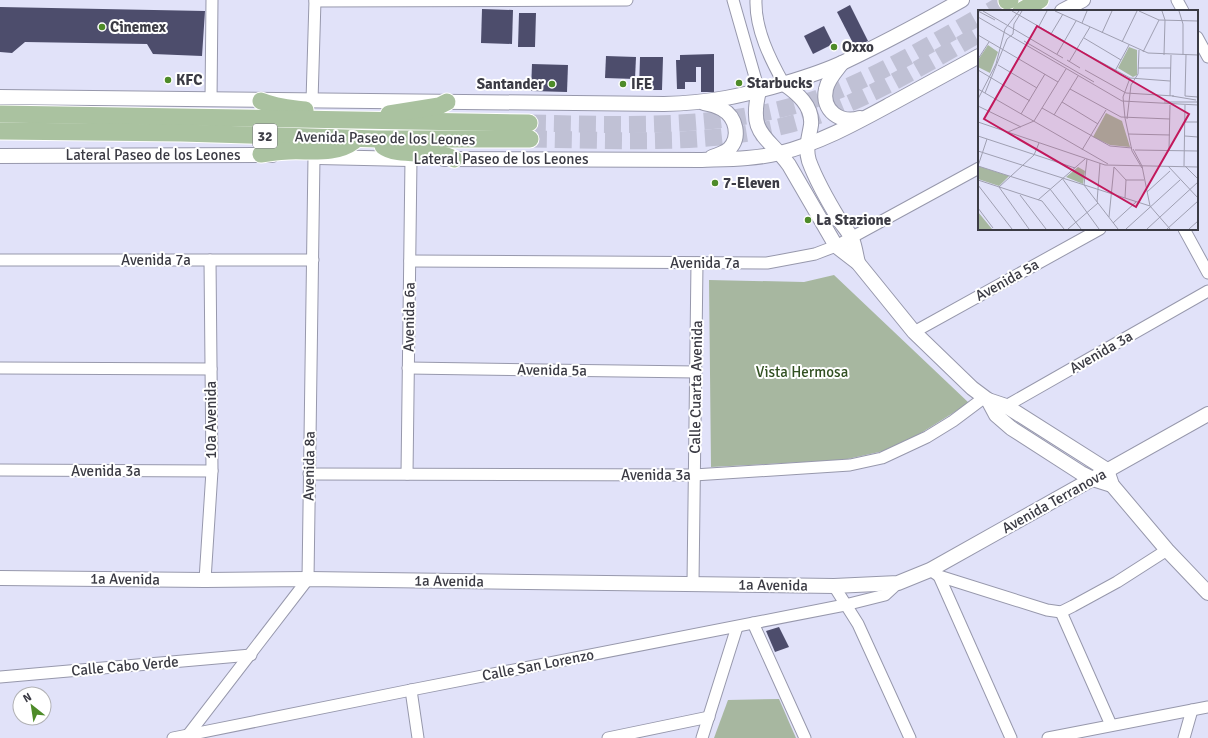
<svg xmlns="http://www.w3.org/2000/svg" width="1208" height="738" viewBox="0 0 1208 738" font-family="Signika,sans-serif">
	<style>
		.green { fill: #a7b7a0 }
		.building { fill: #4d4d6c }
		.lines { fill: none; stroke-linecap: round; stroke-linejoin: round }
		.primary-tunnel { stroke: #c0c1d5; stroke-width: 17; stroke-dasharray: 17 8; stroke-linecap: butt }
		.minor-casing { stroke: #9798ac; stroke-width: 13 }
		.tertiary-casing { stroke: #9798ac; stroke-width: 16 }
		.primary-casing { stroke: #fff; stroke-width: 19 }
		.minor { stroke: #fff; stroke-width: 11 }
		.tertiary { stroke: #fff; stroke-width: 14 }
		.primary { stroke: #aac2a0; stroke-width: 17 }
		.poi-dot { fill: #4e8b29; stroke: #fff; stroke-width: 1.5 }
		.labels { text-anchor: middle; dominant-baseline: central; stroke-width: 4; stroke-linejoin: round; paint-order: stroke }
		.shield { fill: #fff; stroke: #76767c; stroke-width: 1 }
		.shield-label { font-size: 14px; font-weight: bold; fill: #3b3b44 }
		.poi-label { font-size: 15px; font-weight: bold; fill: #3b3b44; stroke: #fff; text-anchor: start }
		.street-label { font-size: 15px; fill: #3b3b44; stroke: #fff }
		.park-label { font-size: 15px; fill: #325122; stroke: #fff }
		.inset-road { fill: none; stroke: #9f9fb1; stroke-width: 1 }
		.view { fill: #c2185b; fill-opacity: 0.15; stroke: #c2185b; stroke-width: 2 }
		.inset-edge { fill: none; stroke: #3b3b44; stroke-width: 2 }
	</style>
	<rect width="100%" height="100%" fill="#e1e2f9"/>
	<g class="green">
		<path d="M834,275L969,403L897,448L843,460L711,467L709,280L804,282Z"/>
		<path d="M779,699L796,738H714L728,700Z"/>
	</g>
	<g class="building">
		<path d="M850,5L868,41L855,47L837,12Z"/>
		<path d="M0,7L205,11L202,56L153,54L147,44L25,42L12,53L0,52Z"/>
		<path d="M482,9L513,10L512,44L481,43Z"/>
		<path d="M519,13H536L535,47H518Z"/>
		<path d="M824,26L833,44L813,54L804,36Z"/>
		<path d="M714,54V92H701V67H696V82H685V89H677L676,60H680V55Z"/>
		<path d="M606,56L636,57L635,79L605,78Z"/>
		<path d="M640,57H663L662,90H639Z"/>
		<path d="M532,64L568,65L567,92L531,91Z"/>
		<path d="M779,627L789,647L775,652L766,631Z"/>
	</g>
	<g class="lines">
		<g class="primary-tunnel">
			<path d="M990,11L1007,1"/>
			<path d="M529,123C632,125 739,131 837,91C886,71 932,43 979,17"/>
			<path d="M530,139C616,140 707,147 791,124C858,106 919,68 979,34"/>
		</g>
		<defs>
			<g id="minor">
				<path d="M733,0L759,91"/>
				<path d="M756,0C755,29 770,59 784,84"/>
				<path d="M1177,0L1183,11"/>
				<path d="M315,1L627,0"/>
				<path d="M1197,37L1208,57"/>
				<path d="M211,100L212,0"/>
				<path d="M312,101L315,0"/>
				<path d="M1184,229L1208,273"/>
				<path d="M0,260H313"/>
				<path d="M410,261L767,263L815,254L836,246L979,168"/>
				<path d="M914,332L1100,229"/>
				<path d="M0,368L211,369"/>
				<path d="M408,368L696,372"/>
				<path d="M1001,410L1006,406L1208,291"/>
				<path d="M0,470L212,471"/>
				<path d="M309,474L694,475L850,465L882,458L927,437L953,421L985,397"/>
				<path d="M407,474L411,159"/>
				<path d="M930,570L939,576L1047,610L1061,612L1073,606L1117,582L1167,550"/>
				<path d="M939,576L1011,738"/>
				<path d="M205,580L212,471L210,260"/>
				<path d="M693,583L697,263"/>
				<path d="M834,586L858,624L910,738"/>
				<path d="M1061,612L1111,725"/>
				<path d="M753,623L805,738"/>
				<path d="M0,677L251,655"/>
				<path d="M411,690L418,738"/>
				<path d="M188,735L308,579L314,157"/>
				<path d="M173,738L411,690L845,605L885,595L898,583"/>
				<path d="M608,738L709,717"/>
				<path d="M702,738L737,627"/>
				<path d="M1048,738L1208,707"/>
				<path d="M1184,738L1192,710"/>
			</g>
			<g id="tertiary">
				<path d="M1062,11L1083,0"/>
				<path d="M842,63C836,71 828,79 826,89C821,111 841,124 860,118"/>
				<path d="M784,84C797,93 813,106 811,125C809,138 805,148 809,161C816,180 829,203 840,221C844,227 849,232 852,239C855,246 856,255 858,263"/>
				<path d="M759,91C748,135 767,135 789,165L836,246L858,263L914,332L972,388L988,400L996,415L1011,428L1081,473L1093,479L1112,485"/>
				<path d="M0,97L664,104C709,103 743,96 786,83C806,77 825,71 844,62C884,43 923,22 962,0"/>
				<path d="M704,103C710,104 717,106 722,109C736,117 741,137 729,149C724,153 718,155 712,157"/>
				<path d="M0,156L272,155"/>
				<path d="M318,157L410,159"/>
				<path d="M444,159L702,160C728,159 755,159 780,153C820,143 856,123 891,104C920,88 950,72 979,56"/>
				<path d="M988,400L1006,406L1107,470L1112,485L1167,550L1208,593"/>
				<path d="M0,578L205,580L308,579L834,586L898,583L930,570L1208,414"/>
			</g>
			<g id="primary">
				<path d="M1007,1L1010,0"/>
				<path d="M1021,11L1040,0"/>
				<path d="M261,101C275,107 290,108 305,110"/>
				<path d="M0,114L529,123"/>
				<path d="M389,114L439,106L447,102"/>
				<path d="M0,131L181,133L378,139H530"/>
				<path d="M383,146C398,158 435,148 454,159"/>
				<path d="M261,154C270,153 279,151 289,151C310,150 336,155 354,141"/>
			</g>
		</defs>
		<use href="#minor" class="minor-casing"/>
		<use href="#tertiary" class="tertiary-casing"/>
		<use href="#primary" class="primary-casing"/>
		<use href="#minor" class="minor"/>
		<use href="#tertiary" class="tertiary"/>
		<use href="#primary" class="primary"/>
	</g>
	<g class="poi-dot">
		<circle cx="102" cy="27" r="4"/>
		<circle cx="834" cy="47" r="4"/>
		<circle cx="168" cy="80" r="4"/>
		<circle cx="739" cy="83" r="4"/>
		<circle cx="552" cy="84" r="4"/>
		<circle cx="623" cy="84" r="4"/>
		<circle cx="715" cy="183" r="4"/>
		<circle cx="808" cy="220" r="4"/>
	</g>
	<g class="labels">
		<rect class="shield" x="253" y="124" width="24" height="24" rx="3"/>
		<g class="shield-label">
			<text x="265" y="136">32</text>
		</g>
		<g class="poi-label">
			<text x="110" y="27">Cinemex</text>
			<text x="842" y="47">Oxxo</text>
			<text x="176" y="80">KFC</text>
			<text x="747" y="83">Starbucks</text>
			<text x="544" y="84" text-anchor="end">Santander</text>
			<text x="631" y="84">IFE</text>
			<text x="723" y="183">7-Eleven</text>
			<text x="816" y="220">La Stazione</text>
		</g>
		<g class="street-label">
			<text transform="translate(385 138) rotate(1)">Avenida Paseo de los Leones</text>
			<text x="153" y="155">Lateral Paseo de los Leones</text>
			<text x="501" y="159">Lateral Paseo de los Leones</text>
			<text x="156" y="260">Avenida 7a</text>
			<text x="705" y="263">Avenida 7a</text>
			<text transform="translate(1007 280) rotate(-29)">Avenida 5a</text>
			<text transform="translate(409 317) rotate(-89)">Avenida 6a</text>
			<text transform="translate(1101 352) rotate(-30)">Avenida 3a</text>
			<text transform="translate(552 370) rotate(1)">Avenida 5a</text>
			<text transform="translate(696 387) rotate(-89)">Calle Cuarta Avenida</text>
			<text transform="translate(211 420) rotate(-90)">10a Avenida</text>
			<text transform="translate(309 466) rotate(-89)">Avenida 8a</text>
			<text x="106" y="471">Avenida 3a</text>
			<text x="656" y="475">Avenida 3a</text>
			<text transform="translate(1054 501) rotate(-29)">Avenida Terranova</text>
			<text transform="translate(125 579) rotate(1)">1a Avenida</text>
			<text transform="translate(449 581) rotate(1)">1a Avenida</text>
			<text transform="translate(773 585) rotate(1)">1a Avenida</text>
			<text transform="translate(538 665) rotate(-11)">Calle San Lorenzo</text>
			<text transform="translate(125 666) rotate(-5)">Calle Cabo Verde</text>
		</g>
		<g class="park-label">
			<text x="802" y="372">Vista Hermosa</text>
		</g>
	</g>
	<g transform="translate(978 10)">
		<rect width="220" height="220" fill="#e1e2f9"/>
		<path d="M10,35L20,42L12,63L0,57V50ZM151,37L159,40V65L155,67L140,58ZM128,103L144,111L152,137L132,135L115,127ZM0,156L31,166L21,176L0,169ZM100,157L107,161L105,174L88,167ZM0,202L14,219H0Z" fill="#a7b7a0"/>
		<path class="inset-road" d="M0,1L17,10M5,1L85,48M34,1L86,31M77,1L170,43L220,45M161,1L181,10L220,11M184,1L187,10L186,45M201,1L205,14V45M0,7L144,91L220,95M104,13L109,1M61,16L69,1M124,23L134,1M73,24L85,4M0,25L80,72M106,28L143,50M46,31L116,72M144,32L159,1M99,39L152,68L192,71M165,42L181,10M79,44L98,11M0,49L11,32M89,50L102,58M91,52L112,17M20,55L59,78M160,58H193M0,60L52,91M107,60L148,83L196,86M137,61L151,35M152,68L145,87L147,108L154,141L164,158M0,79L130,154M92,79L143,107L192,109M7,83L29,29L35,24L36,14L44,1M192,86L193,45M194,86L218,90M207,86L220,87M207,86L208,45M0,89L18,54L27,19L41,1M84,92L120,114M186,92H220M0,96L43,117M64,98L132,136L154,138M43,104L67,64M76,105L100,66M149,109L153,75L160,64L161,40M0,112L127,155L220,157M207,112H220M30,122L56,111L88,59M150,124L192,125M0,126L97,158M207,126L220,127M155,139L164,156L172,196L192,219M104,140L128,100M157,140L220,141M191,140L192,95M0,141L172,196M109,149L106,175L140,219M0,156L72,179L103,219M0,156L9,129M190,156L220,188M206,156L207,95M207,156L220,169M136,157L148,170H166M84,168L121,219M0,170L64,191L86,219M0,175L34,219M169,182L192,161M42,185L68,219M147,188L148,170M60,190L107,149M119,192L122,153M0,198L15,218M131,207L136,157M135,213L158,192M51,219L21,177L56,145L61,133M90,219L120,193M148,219L202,170M169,219L220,172M189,219L220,191M211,219L220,211"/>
		<path class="view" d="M59,16L211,104L158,197L6,109Z"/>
		<rect width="220" height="220" class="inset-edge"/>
	</g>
	<g transform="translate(32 706) rotate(330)"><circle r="19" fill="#ffffff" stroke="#b1b1b4"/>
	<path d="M0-3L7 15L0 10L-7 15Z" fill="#4e8b29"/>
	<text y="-6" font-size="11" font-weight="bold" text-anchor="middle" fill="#3b3b44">N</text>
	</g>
</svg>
